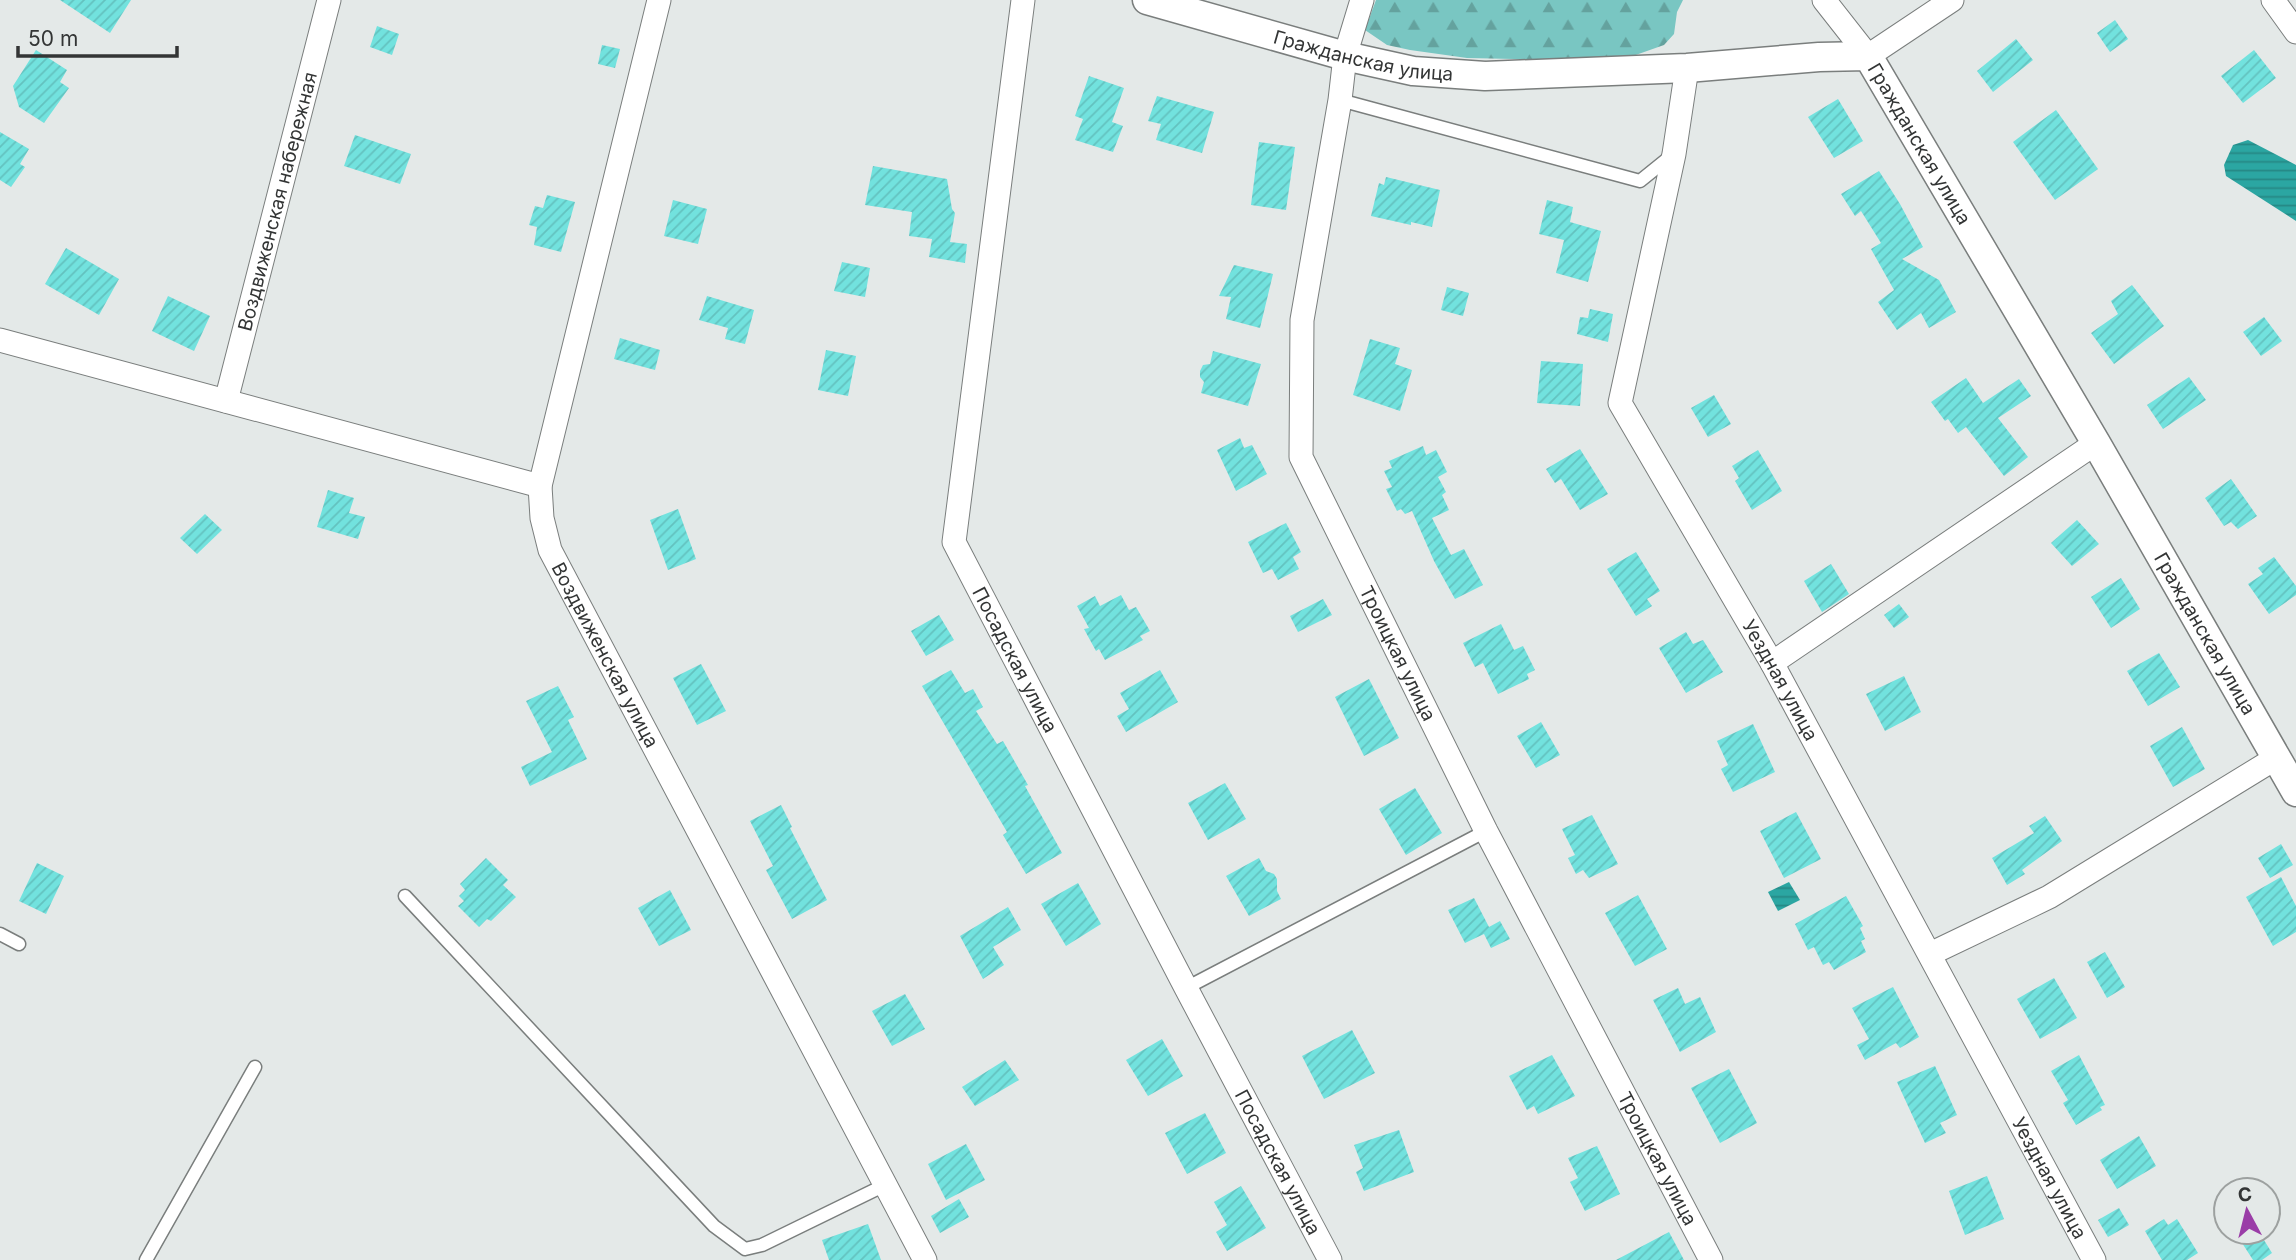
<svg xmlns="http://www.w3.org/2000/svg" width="2296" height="1260" viewBox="0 0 2296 1260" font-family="Inter,sans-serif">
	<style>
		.forest { fill: url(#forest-firs) }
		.water { fill: url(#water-rules) }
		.building { fill: url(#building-hatch) }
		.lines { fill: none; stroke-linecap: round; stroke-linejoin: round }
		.service-casing { stroke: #7a7e7d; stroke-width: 15 }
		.minor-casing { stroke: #7a7e7d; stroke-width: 25 }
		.tertiary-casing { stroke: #7a7e7d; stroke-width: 31 }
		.service { stroke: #fff; stroke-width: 12 }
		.minor { stroke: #fff; stroke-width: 23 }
		.tertiary { stroke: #fff; stroke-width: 28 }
		.labels { text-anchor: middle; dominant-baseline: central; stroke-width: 5; stroke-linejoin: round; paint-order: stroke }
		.street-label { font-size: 19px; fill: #333535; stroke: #e4e9e8 }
	</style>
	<defs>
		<pattern id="forest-firs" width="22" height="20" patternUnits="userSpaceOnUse" patternTransform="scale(1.75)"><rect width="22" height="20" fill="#79c6c2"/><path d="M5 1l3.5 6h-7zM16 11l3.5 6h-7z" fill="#64a29e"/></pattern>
		<pattern id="water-rules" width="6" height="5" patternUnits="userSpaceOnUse" patternTransform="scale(1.75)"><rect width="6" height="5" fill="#2ba6a2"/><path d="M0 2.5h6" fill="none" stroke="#258885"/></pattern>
		<pattern id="building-hatch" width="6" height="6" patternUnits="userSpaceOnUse" patternTransform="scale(1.75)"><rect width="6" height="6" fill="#72e2de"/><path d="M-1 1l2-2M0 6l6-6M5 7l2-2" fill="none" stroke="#63c2bf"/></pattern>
	</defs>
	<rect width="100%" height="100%" fill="#e4e9e8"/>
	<path class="forest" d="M1376,0H1683L1677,12L1674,34L1664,45L1630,57L1559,60L1467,58L1410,50L1387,45L1365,30Z"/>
	<g class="water">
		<path d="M2248,140L2296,165V221L2226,176L2224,165L2233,145Z"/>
		<path d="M1789,882L1800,900L1778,911L1768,892Z"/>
	</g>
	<g class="building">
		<path d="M60,0H131L110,33Z"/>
		<path d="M2115,20L2128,39L2110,52L2097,33Z"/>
		<path d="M377,26L399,34L392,55L370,47Z"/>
		<path d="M2016,39L2033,60L1993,92L1977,71Z"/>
		<path d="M602,45L620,49L615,68L598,64Z"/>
		<path d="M36,50L67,70L60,82L69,88L44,123L19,107L13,86Z"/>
		<path d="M2254,50L2276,78L2243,103L2221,76Z"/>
		<path d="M1089,76L1124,88L1112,122L1123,126L1113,152L1075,140L1083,119L1075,116Z"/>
		<path d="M1157,96L1214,112L1202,153L1156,140L1161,124L1148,121Z"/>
		<path d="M1838,99L1863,141L1834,158L1808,117Z"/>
		<path d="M2056,110L2098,169L2055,200L2013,142Z"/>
		<path d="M0,132L29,149L20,164L25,167L11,187L0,180Z"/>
		<path d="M355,135L411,154L400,184L344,166Z"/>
		<path d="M1259,142L1295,147L1286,210L1251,205Z"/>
		<path d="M873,166L947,179L952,209L955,213L950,242L967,244L965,263L929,257L932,239L909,236L912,212L865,205Z"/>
		<path d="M1879,171L1900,204L1923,247L1902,259L1939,280L1956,312L1929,328L1921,313L1897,330L1878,302L1894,290L1871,249L1881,243L1861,211L1855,216L1841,194Z"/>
		<path d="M1386,177L1440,190L1432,227L1411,222V225L1371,216L1379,183L1384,185Z"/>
		<path d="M547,195L575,202L561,252L534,245L537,227L529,225L535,206L543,208Z"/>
		<path d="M673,200L707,209L698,244L664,236Z"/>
		<path d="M1547,200L1573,207L1570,222L1601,231L1588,282L1556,273L1564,240L1539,234Z"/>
		<path d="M66,248L119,279L99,315L45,284Z"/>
		<path d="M842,262L870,268L865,297L834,291Z"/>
		<path d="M1234,265L1273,274L1260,328L1226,319L1231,297L1219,296Z"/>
		<path d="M2132,285L2164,326L2114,364L2091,333L2118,314L2111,301Z"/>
		<path d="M1447,287L1469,293L1463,316L1441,310Z"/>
		<path d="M168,296L210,316L194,351L152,331Z"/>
		<path d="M707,296L754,310L745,344L725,339L728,328L699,320Z"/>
		<path d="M1590,309L1613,314L1608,342L1577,334L1580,317L1588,318Z"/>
		<path d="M2264,317L2282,341L2261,356L2243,332Z"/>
		<path d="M620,338L660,350L655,370L614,359Z"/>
		<path d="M1370,339L1400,348L1395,364L1412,370L1400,411L1353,395Z"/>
		<path d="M826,350L856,356L848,396L818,390Z"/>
		<path d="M1213,351L1261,364L1248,406L1201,393L1204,382L1200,377V371L1203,365L1210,364Z"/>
		<path d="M1541,361L1583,364L1580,406L1537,403Z"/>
		<path d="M2189,377L2206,400L2163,429L2147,405Z"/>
		<path d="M1966,378L1983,403L2019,379L2031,396L1998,418L2028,457L2004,476L1966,427L1958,433L1948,419L1945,421L1931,402Z"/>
		<path d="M1714,395L1731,424L1708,437L1691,408Z"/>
		<path d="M1240,438L1244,448L1252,445L1267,474L1236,491L1217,450Z"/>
		<path d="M1423,446L1426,455L1436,450L1447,472L1438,477L1446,492L1442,495L1449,510L1432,518L1451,555L1464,549L1483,585L1455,599L1434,561L1412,511L1405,514L1401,509L1397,511L1386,489L1392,487L1384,471L1392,468L1389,461Z"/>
		<path d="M1580,449L1608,494L1580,510L1561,479L1555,483L1546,469Z"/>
		<path d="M1758,450L1782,491L1752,510L1735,481L1739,478L1732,466Z"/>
		<path d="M2231,479L2257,516L2238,529L2231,522L2224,526L2205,498Z"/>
		<path d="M328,490L354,498L349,513L365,517L358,539L317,527Z"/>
		<path d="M678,509L696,559L668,570L650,520Z"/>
		<path d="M205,514L222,530L197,554L180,538Z"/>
		<path d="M2077,520L2099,544L2072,566L2051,543Z"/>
		<path d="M1286,523L1301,552L1293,557L1299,569L1278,580L1272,569L1263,573L1248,542Z"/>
		<path d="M1636,552L1660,591L1647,599L1652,606L1636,616L1607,569Z"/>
		<path d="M2274,557L2296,586V595L2269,614L2248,584L2263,574L2258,568Z"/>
		<path d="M1831,564L1849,594L1822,612L1804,581Z"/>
		<path d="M2121,578L2140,609L2111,628L2091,597Z"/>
		<path d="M1121,595L1129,610L1136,607L1150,631L1140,636L1143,640L1105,660L1099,649L1096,651L1084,629L1089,628L1077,606L1095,596L1100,606Z"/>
		<path d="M1323,599L1332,615L1298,632L1290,616Z"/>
		<path d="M1899,604L1909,617L1894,628L1884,615Z"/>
		<path d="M939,615L954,640L926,656L911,631Z"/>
		<path d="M1501,624L1514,650L1523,646L1535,670L1527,674L1529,679L1498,694L1483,663L1475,667L1463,643Z"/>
		<path d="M1686,632L1693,644L1703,640L1723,672L1686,693L1659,648Z"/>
		<path d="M2159,653L2180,687L2148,706L2127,671Z"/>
		<path d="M701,664L726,711L697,725L673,678Z"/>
		<path d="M951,670L965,693L973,689L983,707L976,711L997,744L1003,741L1028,785L1025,786L1062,853L1026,874L1003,835L1007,832L922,686Z"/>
		<path d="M1160,670L1178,702L1126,732L1117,716L1129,709L1120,693Z"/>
		<path d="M1904,676L1921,712L1885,731L1866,694Z"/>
		<path d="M1369,679L1399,738L1364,756L1335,697Z"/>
		<path d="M558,686L574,717L568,720L587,759L530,786L521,767L552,752L526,701Z"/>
		<path d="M1541,722L1560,755L1536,768L1517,736Z"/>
		<path d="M1753,724L1775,772L1733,792L1721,769L1728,765L1717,741Z"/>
		<path d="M2182,727L2205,769L2173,787L2150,746Z"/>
		<path d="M1225,783L1246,819L1208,840L1188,803Z"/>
		<path d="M1415,788L1442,833L1406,855L1379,809Z"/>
		<path d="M781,805L792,827L790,828L827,900L792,919L766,870L773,866L750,821Z"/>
		<path d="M1796,812L1821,859L1784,878L1760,831Z"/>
		<path d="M1592,815L1618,864L1589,878L1583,870L1576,874L1568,858L1575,855L1562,829Z"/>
		<path d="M2045,816L2062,841L2022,870L2025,874L2007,885L1992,858L2034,833L2029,826Z"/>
		<path d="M2281,844L2293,865L2270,878L2258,858Z"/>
		<path d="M486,858L508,880L503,885L516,897L491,921L487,919L479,927L458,906L464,901L459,896L465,890L460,884Z"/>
		<path d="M1259,858L1266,871L1274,874L1277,879V891L1281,899L1249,916L1226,876Z"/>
		<path d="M37,863L64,876L46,914L19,901Z"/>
		<path d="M2281,877L2296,906V932L2273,946L2246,897Z"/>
		<path d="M1078,883L1101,924L1066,946L1041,904Z"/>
		<path d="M670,890L691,930L659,946L638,908Z"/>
		<path d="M1638,895L1667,949L1635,966L1605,913Z"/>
		<path d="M1846,896L1863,926L1860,928L1865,939L1861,941L1866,952L1834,970L1829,962L1823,965L1814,947L1808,950L1795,924Z"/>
		<path d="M1474,898L1489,927L1500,921L1510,939L1491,948L1484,934L1465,943L1448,910Z"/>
		<path d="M1008,907L1021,930L993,947L1004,965L983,979L960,936Z"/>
		<path d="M2105,952L2125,987L2107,998L2087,962Z"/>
		<path d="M2054,978L2077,1018L2040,1039L2017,999Z"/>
		<path d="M1893,987L1919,1037L1900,1048L1896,1043L1865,1060L1857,1045L1869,1039L1852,1008Z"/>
		<path d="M1678,988L1685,1004L1700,997L1716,1032L1680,1052L1653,1000Z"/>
		<path d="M905,994L925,1029L892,1046L872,1011Z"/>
		<path d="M1352,1030L1375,1073L1324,1099L1302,1056Z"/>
		<path d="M1162,1039L1183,1076L1148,1096L1126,1060Z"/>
		<path d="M1552,1055L1575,1096L1538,1114L1534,1106L1527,1110L1509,1076Z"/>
		<path d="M2079,1055L2105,1105L2100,1107L2102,1110L2076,1125L2063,1103L2068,1100L2051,1071Z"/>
		<path d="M1005,1060L1019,1080L975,1106L962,1087Z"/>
		<path d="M1935,1066L1957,1115L1940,1123L1946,1133L1925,1143L1897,1082Z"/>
		<path d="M1729,1069L1757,1123L1720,1143L1691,1088Z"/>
		<path d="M1205,1113L1226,1153L1187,1174L1165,1133Z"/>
		<path d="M1399,1130L1414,1172L1364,1191L1356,1172L1363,1168L1354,1145Z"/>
		<path d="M2139,1136L2156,1166L2117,1189L2100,1160Z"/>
		<path d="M966,1144L985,1180L946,1200L928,1164Z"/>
		<path d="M1597,1146L1620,1194L1585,1211L1570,1182L1578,1178L1568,1158Z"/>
		<path d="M1987,1176L2004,1219L1965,1235L1949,1191Z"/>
		<path d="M1241,1186L1266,1228L1227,1251L1216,1232L1227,1225L1214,1202Z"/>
		<path d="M959,1199L969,1217L940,1233L931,1216Z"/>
		<path d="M2119,1208L2129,1225L2108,1237L2098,1220Z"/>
		<path d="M2164,1219L2168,1225L2177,1219L2198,1253L2187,1260H2162L2145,1231Z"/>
		<path d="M868,1224L881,1260H829L822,1240Z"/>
		<path d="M1669,1232L1684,1260H1616Z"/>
		<path d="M2235,1232H2259L2272,1253L2262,1260H2253Z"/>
	</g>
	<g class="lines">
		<defs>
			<g id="service">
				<path d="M1340,100L1640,181L1671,156"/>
				<path d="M405,896L714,1226L745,1249L762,1245L885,1185"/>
				<path d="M0,934L19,944"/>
				<path d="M1186,988L1486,831"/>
				<path d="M146,1260L255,1067"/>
			</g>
			<g id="minor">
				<path id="s1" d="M659,0L540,486L542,518L550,550L925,1260"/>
				<path id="s2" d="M1023,0L954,542L1186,988L1330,1260"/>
				<path id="s3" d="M1362,0L1345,56L1340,100L1302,320L1301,457L1486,831L1711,1260"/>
				<path d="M1824,0L1868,56L1952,0"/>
				<path d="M2273,0L2296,32"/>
				<path id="s4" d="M1687,68L1674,154L1620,403L1772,663L2094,1260"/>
				<path d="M0,340L540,486"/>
				<path id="s5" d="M226,401L329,0"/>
				<path d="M1772,663L2096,443"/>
				<path d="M1930,954L2049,897L2276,758"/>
			</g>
			<g id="tertiary">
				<path id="s6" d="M1147,0L1345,56L1413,71L1485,76L1687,68L1819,57L1868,56L2096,443L2296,792"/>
			</g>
		</defs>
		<use href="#service" class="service-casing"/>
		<use href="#minor" class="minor-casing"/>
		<use href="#tertiary" class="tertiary-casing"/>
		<use href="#service" class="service"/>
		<use href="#minor" class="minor"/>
		<use href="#tertiary" class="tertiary"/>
	</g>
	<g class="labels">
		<g class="street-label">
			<text stroke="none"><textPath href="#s6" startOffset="224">Гражданская улица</textPath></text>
			<text stroke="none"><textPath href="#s6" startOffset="833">Гражданская улица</textPath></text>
			<text stroke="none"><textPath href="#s5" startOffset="206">Воздвиженская набережная</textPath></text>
			<text stroke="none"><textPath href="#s6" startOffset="1400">Гражданская улица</textPath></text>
			<text stroke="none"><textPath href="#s3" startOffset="682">Троицкая улица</textPath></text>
			<text stroke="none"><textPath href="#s1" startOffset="684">Воздвиженская улица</textPath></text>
			<text stroke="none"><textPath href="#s2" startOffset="679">Посадская улица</textPath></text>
			<text stroke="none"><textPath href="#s4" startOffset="662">Уездная улица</textPath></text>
			<text stroke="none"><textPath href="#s3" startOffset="1250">Троицкая улица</textPath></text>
			<text stroke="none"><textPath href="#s2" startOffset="1246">Посадская улица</textPath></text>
			<text stroke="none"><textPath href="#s4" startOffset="1228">Уездная улица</textPath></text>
		</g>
	</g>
	<g transform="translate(2247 1211) rotate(353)"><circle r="33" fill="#e4e9e8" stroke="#9da1a0" stroke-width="2"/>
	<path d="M0-5L12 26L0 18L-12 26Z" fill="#9a3da7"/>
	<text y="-10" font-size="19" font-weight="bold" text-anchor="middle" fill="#333535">С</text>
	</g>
	<path d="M18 46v10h159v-10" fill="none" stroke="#333535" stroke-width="3.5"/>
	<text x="28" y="46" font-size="21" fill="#333535" stroke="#e4e9e8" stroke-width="5" paint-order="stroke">50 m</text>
</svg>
